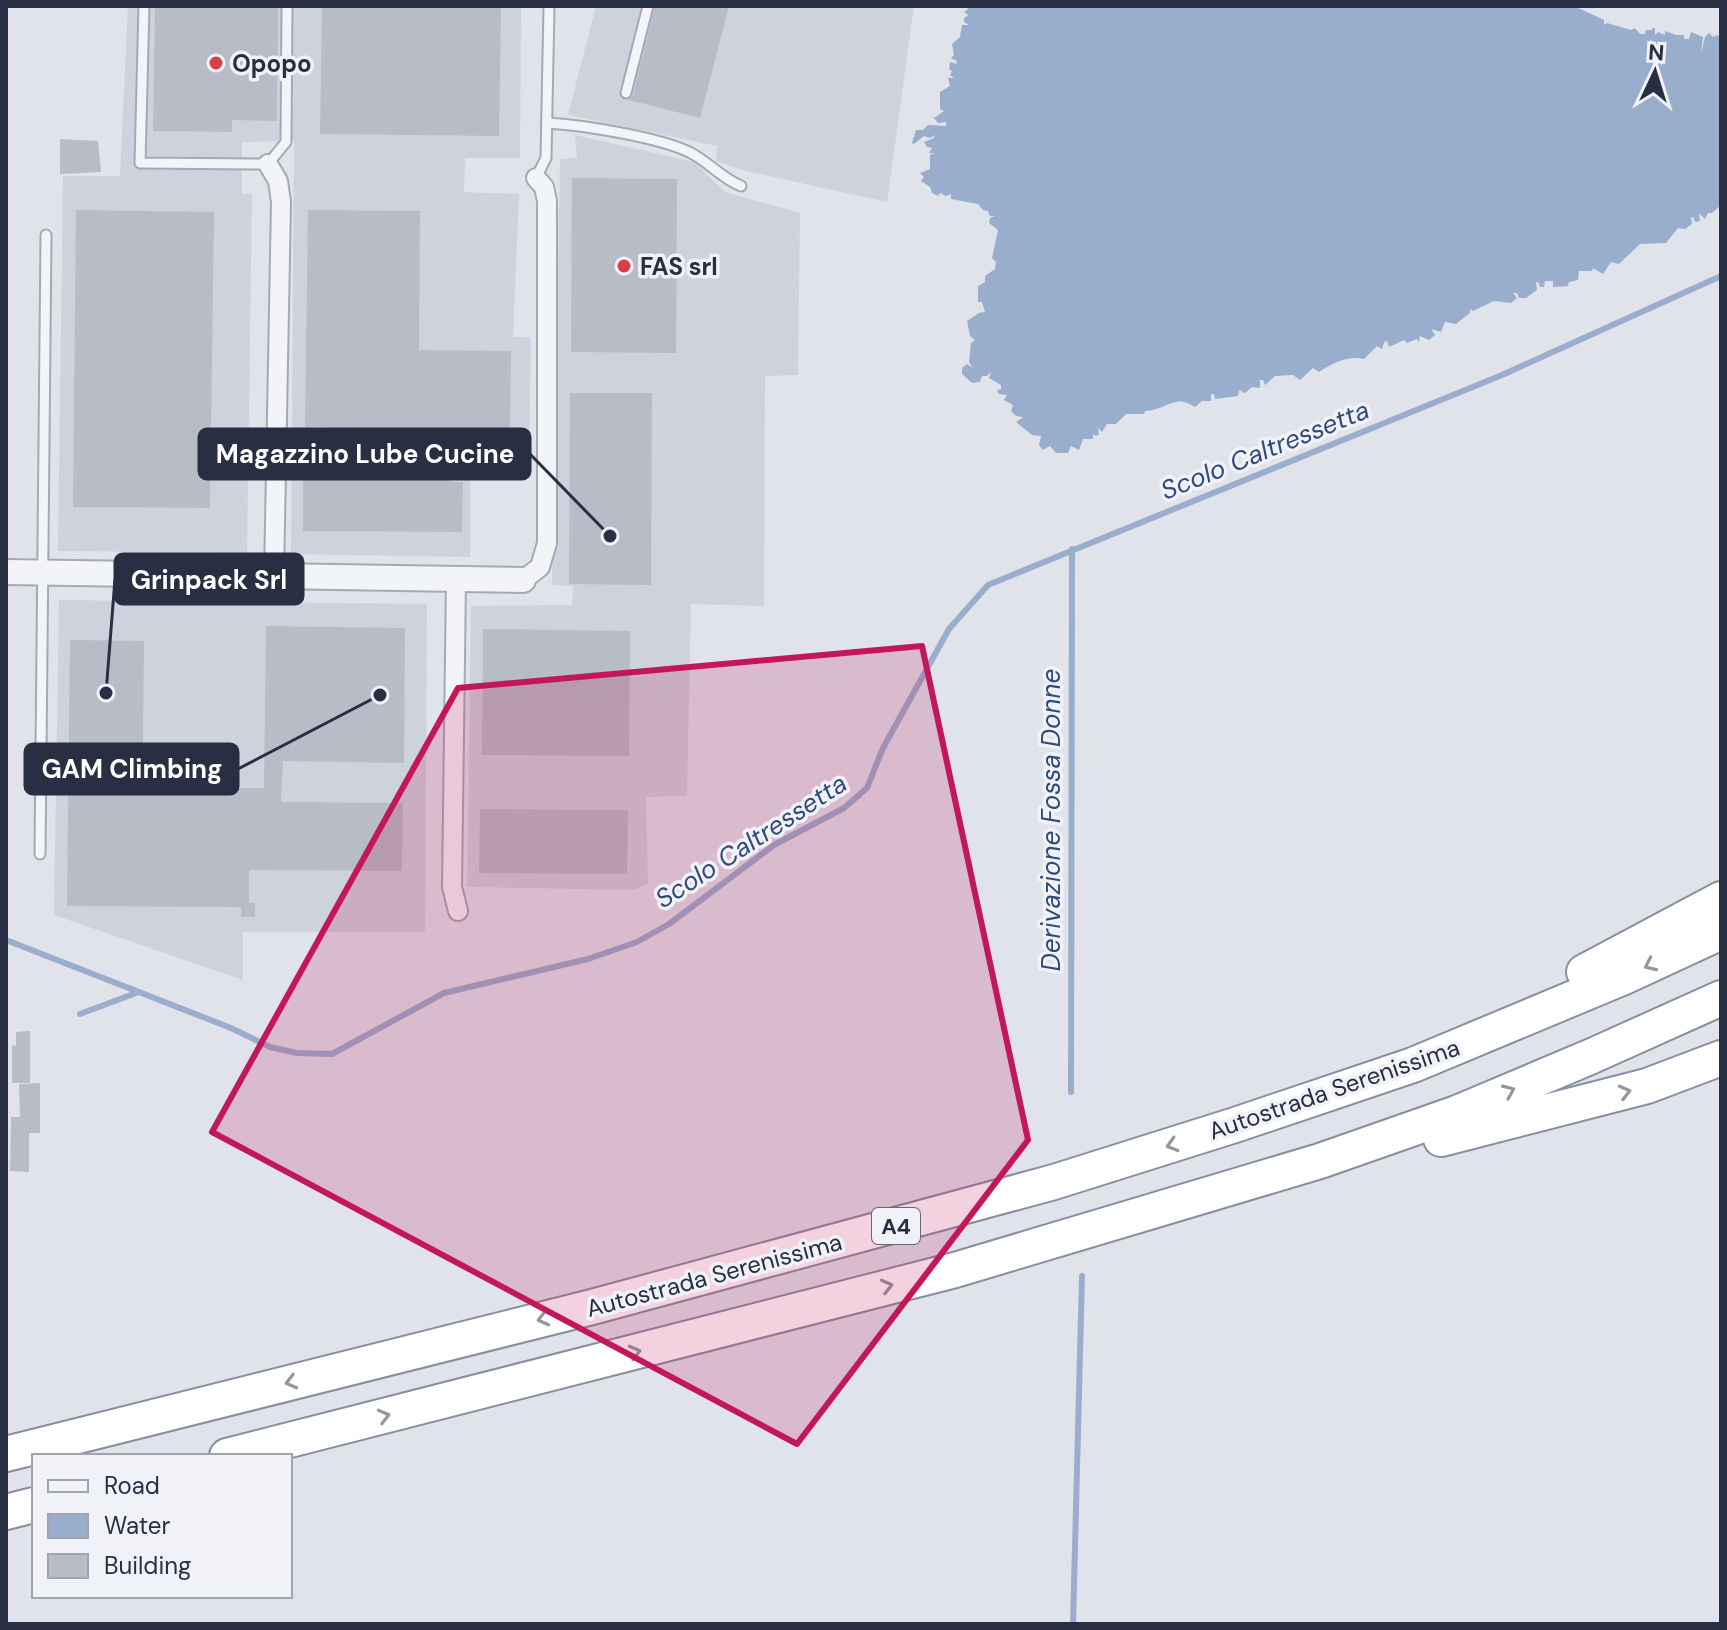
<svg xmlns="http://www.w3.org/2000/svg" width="1727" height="1630" viewBox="0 0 1727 1630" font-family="'DM Sans',sans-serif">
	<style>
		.built { fill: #ced2dc }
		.water { fill: #99aecc }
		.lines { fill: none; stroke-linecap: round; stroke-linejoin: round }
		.stream { stroke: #99aecc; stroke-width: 6 }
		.building { fill: #b7bcc7 }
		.service-casing { stroke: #a5a9b4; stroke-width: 13 }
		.minor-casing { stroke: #a5a9b4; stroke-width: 22 }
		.tertiary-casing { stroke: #a5a9b4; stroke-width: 28 }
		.motorway-casing { stroke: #868fa1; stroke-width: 38 }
		.service { stroke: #f3f4f8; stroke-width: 9 }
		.minor { stroke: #f3f4f8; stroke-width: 18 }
		.tertiary { stroke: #f3f4f8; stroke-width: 24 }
		.motorway { stroke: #fff; stroke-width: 34 }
		.oneway { stroke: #9497a0 }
		.marked { fill: #c2185b; fill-opacity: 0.2; stroke: #c2185b; stroke-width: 6; stroke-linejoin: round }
		.poi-dot { fill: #d63e4a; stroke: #f0f2f7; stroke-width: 3 }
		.labels { text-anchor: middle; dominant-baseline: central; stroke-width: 7; stroke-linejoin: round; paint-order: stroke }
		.shield { fill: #f0f2f7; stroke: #646a78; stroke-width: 2 }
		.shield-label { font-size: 22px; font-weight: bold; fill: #282f42 }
		.poi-label { font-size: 24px; font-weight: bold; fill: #282f42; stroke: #f0f2f7; text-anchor: start }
		.street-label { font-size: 24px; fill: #282f42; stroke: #f0f2f7 }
		.water-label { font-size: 26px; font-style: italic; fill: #2f4b79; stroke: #f0f2f7 }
		.leader { fill: none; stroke: #282f42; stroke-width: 3 }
		.callout-dot { fill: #282f42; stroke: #f0f2f7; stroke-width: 3 }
		.callout { fill: #282f42; stroke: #282f42; stroke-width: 3 }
		.callout-label { font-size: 26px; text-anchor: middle; font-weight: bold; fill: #fff }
	</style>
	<rect width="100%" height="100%" fill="#e0e3ea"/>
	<g class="built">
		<path d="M128,6H521L520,158H465L464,192L519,194L513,337H531L529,471L470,470V557L291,554L294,141L242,142V194H252L247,553L58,551L63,176H120Z"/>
		<path d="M596,6H914L887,202L746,171L716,161L717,146L568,115Z"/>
		<path d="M575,135L694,162L725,192L800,213L798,375L765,376L764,606L691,604L687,796L646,797L648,883L635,890L467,887L471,606L572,605L573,586L552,585L560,159L577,158Z"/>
		<path d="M59,600L427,604L425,932H243V980L54,915Z"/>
	</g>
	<path class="water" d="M967,6H1574L1604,20V25L1607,23L1631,30L1635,28L1640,34H1645L1646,30H1652V28H1655V35L1658,32L1665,35V31L1676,35H1684V39H1689L1691,32L1703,37L1701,54L1705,37L1709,33L1713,37L1717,35L1721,38V205L1712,213H1708L1705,219L1699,213L1700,221L1695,222L1694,218L1691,217L1692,224L1685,229L1678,228L1666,243L1640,244L1619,264L1611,262L1603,274L1593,268L1592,271H1579L1578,280L1569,282L1568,286L1553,287V281H1545L1544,287H1540L1539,283L1536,282L1537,290L1526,298H1519L1517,293H1513L1517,298L1511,303L1494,301L1473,311L1470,309V313L1456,324L1445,322L1441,332L1431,329L1435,335L1429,340L1420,336L1419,342L1417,339L1407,343L1404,340L1389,347L1387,341L1384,342L1382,349L1377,346L1364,359C1348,355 1333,363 1319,372L1313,368L1300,380L1293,375L1275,376L1265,385L1263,380H1260V388L1252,387L1245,393L1239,390L1238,396L1215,399L1214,394H1211V401H1202L1195,407C1173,393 1168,410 1145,411L1144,414H1126L1116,424H1107L1102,432L1098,428L1099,434L1096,436L1093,434V439H1083L1079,450L1071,446L1068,453H1056L1050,446L1043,450L1039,445L1041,436L1032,435L1016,422L1023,417L1016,416L1011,411L1013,405L1004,400L1007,395L999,394L997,390L1001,389V385L989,378L991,372L987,376H982L980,382L972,383L962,374V368L967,364L973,368L969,362L971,343L975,340L970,336L967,321L979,313L985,312L982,302H978V286L985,282V276L995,269L996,262L992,258L998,230L989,223L990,218L995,216H990L988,211L983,210L978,204L951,199V194L946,196L940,193L938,196L932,193L930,187L921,181L924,177L920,173L930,169V155L935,153H929L932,148L927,147L924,142L934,138L935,135L930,138L924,136L914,144L912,143L916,130H923L928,125L946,126V122L938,123L934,118L944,111L940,109V92L950,86L948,78H954L950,75L952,71L949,69L950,62L956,64L957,61L951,58L954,55L952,44L960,37L962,25H969L964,22V18L968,15L964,12L968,9Z"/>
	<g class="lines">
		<g class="stream">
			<path d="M6,940L231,1028L270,1047L297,1053L332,1054L444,993L588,959L637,942L669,924L774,845L844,808L867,788L883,748L949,629L988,585L1502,375L1721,276"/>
			<path d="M80,1014L136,993"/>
			<path d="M1071,1092L1072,549"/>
			<path d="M1073,1624L1082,1276"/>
		</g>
	</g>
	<g class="building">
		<path d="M155,6H278L277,121L232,120V132L153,131Z"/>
		<path d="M322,6H501L499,136L320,134Z"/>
		<path d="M655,6H729L700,118L629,100L633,95Z"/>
		<path d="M60,139L98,141L101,172L60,174Z"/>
		<path d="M572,178L677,179L676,353L571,352Z"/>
		<path d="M76,210L214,212L210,508L73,507Z"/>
		<path d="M308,210L420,211L419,350L511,351L510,429L305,427Z"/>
		<path d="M570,393H652L651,585L569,584Z"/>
		<path d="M303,474L452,475L451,482H463L462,532L303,531Z"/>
		<path d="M266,626L405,628L404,763L283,761L281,802L403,803L402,871L249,870V903H255V917H241V907L67,906L70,640L144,641L143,745L219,746V788H264Z"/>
		<path d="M483,629L630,631L629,756L482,755Z"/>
		<path d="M480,809L628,810L627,874L479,873Z"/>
		<path d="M30,1031V1083H12V1045L16,1046V1032Z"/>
		<path d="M40,1083V1133H29V1172L10,1171L11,1117H20L19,1084Z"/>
	</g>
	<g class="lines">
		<defs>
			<g id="service">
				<path d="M144,6L140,163L268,164L286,142L287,6"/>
				<path d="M626,93L648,6"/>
				<path d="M547,123C582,125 658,137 689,152C708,161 721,178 741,186"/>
				<path d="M536,178L546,158L549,6"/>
				<path d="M40,854L46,235"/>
			</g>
			<g id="minor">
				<path d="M268,164L278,181L281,202L274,577"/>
				<path d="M456,580L452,887L458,911"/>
				<path d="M523,580L540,567L547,543V201L544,187L536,178"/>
			</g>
			<path id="tertiary" d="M6,572L523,580"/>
			<g id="motorway">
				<path d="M1584,972L1721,899"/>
				<path d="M1441,1139L1647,1086L1721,1058"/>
				<path d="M6,1454L592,1307L1054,1182L1235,1125L1413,1065L1624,977L1721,932"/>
				<path d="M227,1456L955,1270L1320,1161L1457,1113L1592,1056L1721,998"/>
				<path d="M6,1512L34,1505"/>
			</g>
		</defs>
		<use href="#service" class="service-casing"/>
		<use href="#minor" class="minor-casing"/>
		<use href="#tertiary" class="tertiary-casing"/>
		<use href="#motorway" class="motorway-casing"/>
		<use href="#service" class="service"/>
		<use href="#minor" class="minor"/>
		<use href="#tertiary" class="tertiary"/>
		<use href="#motorway" class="motorway"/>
	</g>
	<defs><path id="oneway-chevron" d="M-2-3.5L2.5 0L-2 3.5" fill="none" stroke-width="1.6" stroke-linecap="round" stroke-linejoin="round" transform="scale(2)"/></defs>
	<g class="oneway">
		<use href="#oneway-chevron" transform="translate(1650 965) rotate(155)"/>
		<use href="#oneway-chevron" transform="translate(1509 1091) rotate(-23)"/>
		<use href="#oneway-chevron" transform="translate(1625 1092) rotate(-14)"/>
		<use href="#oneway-chevron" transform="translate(1172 1145) rotate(163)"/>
		<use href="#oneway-chevron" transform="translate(887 1286) rotate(-14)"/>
		<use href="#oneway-chevron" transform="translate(543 1319) rotate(166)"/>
		<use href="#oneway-chevron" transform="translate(635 1352) rotate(-15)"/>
		<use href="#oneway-chevron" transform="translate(291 1382) rotate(166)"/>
		<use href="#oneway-chevron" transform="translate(384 1416) rotate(-14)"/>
	</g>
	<path class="marked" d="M922,646L1028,1140L797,1444L212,1132L458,688Z"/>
	<g class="poi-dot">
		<circle cx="216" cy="63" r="8"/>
		<circle cx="624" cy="266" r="8"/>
	</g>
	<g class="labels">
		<rect class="shield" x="872" y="1208" width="48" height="36" rx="6"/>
		<g class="shield-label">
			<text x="896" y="1226">A4</text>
		</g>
		<g class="poi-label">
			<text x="232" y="63">Opopo</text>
			<text x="640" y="266">FAS srl</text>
		</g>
		<g class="street-label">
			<text transform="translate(1334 1089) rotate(-19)">Autostrada Serenissima</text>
			<text transform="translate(714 1275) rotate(-15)">Autostrada Serenissima</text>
		</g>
		<g class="water-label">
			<text transform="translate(1265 450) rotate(-22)">Scolo Caltressetta</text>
			<text transform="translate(1051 820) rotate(-90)">Derivazione Fossa Donne</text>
			<text transform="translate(751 841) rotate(-33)">Scolo Caltressetta</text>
		</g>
	</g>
	<path class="leader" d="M610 536L530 454M106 693L115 579M380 695L238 769"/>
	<g class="callout-dot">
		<circle cx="610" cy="536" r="8"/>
		<circle cx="106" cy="693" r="8"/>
		<circle cx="380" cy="695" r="8"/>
	</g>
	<g class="callout">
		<rect x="199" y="429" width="331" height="50" rx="8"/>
		<rect x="115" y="554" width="188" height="50" rx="8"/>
		<rect x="25" y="744" width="213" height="50" rx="8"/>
	</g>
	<g class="callout-label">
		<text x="365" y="463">Magazzino Lube Cucine</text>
		<text x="209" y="589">Grinpack Srl</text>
		<text x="132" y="778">GAM Climbing</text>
	</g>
	<rect width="1727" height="1630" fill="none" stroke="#282f42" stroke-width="16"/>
	<rect x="32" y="1454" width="260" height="144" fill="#f0f2f7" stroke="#a0a4af" stroke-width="2"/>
	<rect x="48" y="1480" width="40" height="12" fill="#f3f4f8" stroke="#a0a4af" stroke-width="2"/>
	<text x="104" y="1494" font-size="24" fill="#282f42">Road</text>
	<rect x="48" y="1514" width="40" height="24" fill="#99aecc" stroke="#a0a4af" stroke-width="2"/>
	<text x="104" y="1534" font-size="24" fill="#282f42">Water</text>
	<rect x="48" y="1554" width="40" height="24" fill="#b7bcc7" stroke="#a0a4af" stroke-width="2"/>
	<text x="104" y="1574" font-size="24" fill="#282f42">Building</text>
	<g transform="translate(1655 72) rotate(4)" stroke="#f0f2f7" stroke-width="6" paint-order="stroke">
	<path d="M0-6L14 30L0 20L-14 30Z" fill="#282f42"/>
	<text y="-12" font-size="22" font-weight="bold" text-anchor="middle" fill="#282f42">N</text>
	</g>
</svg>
